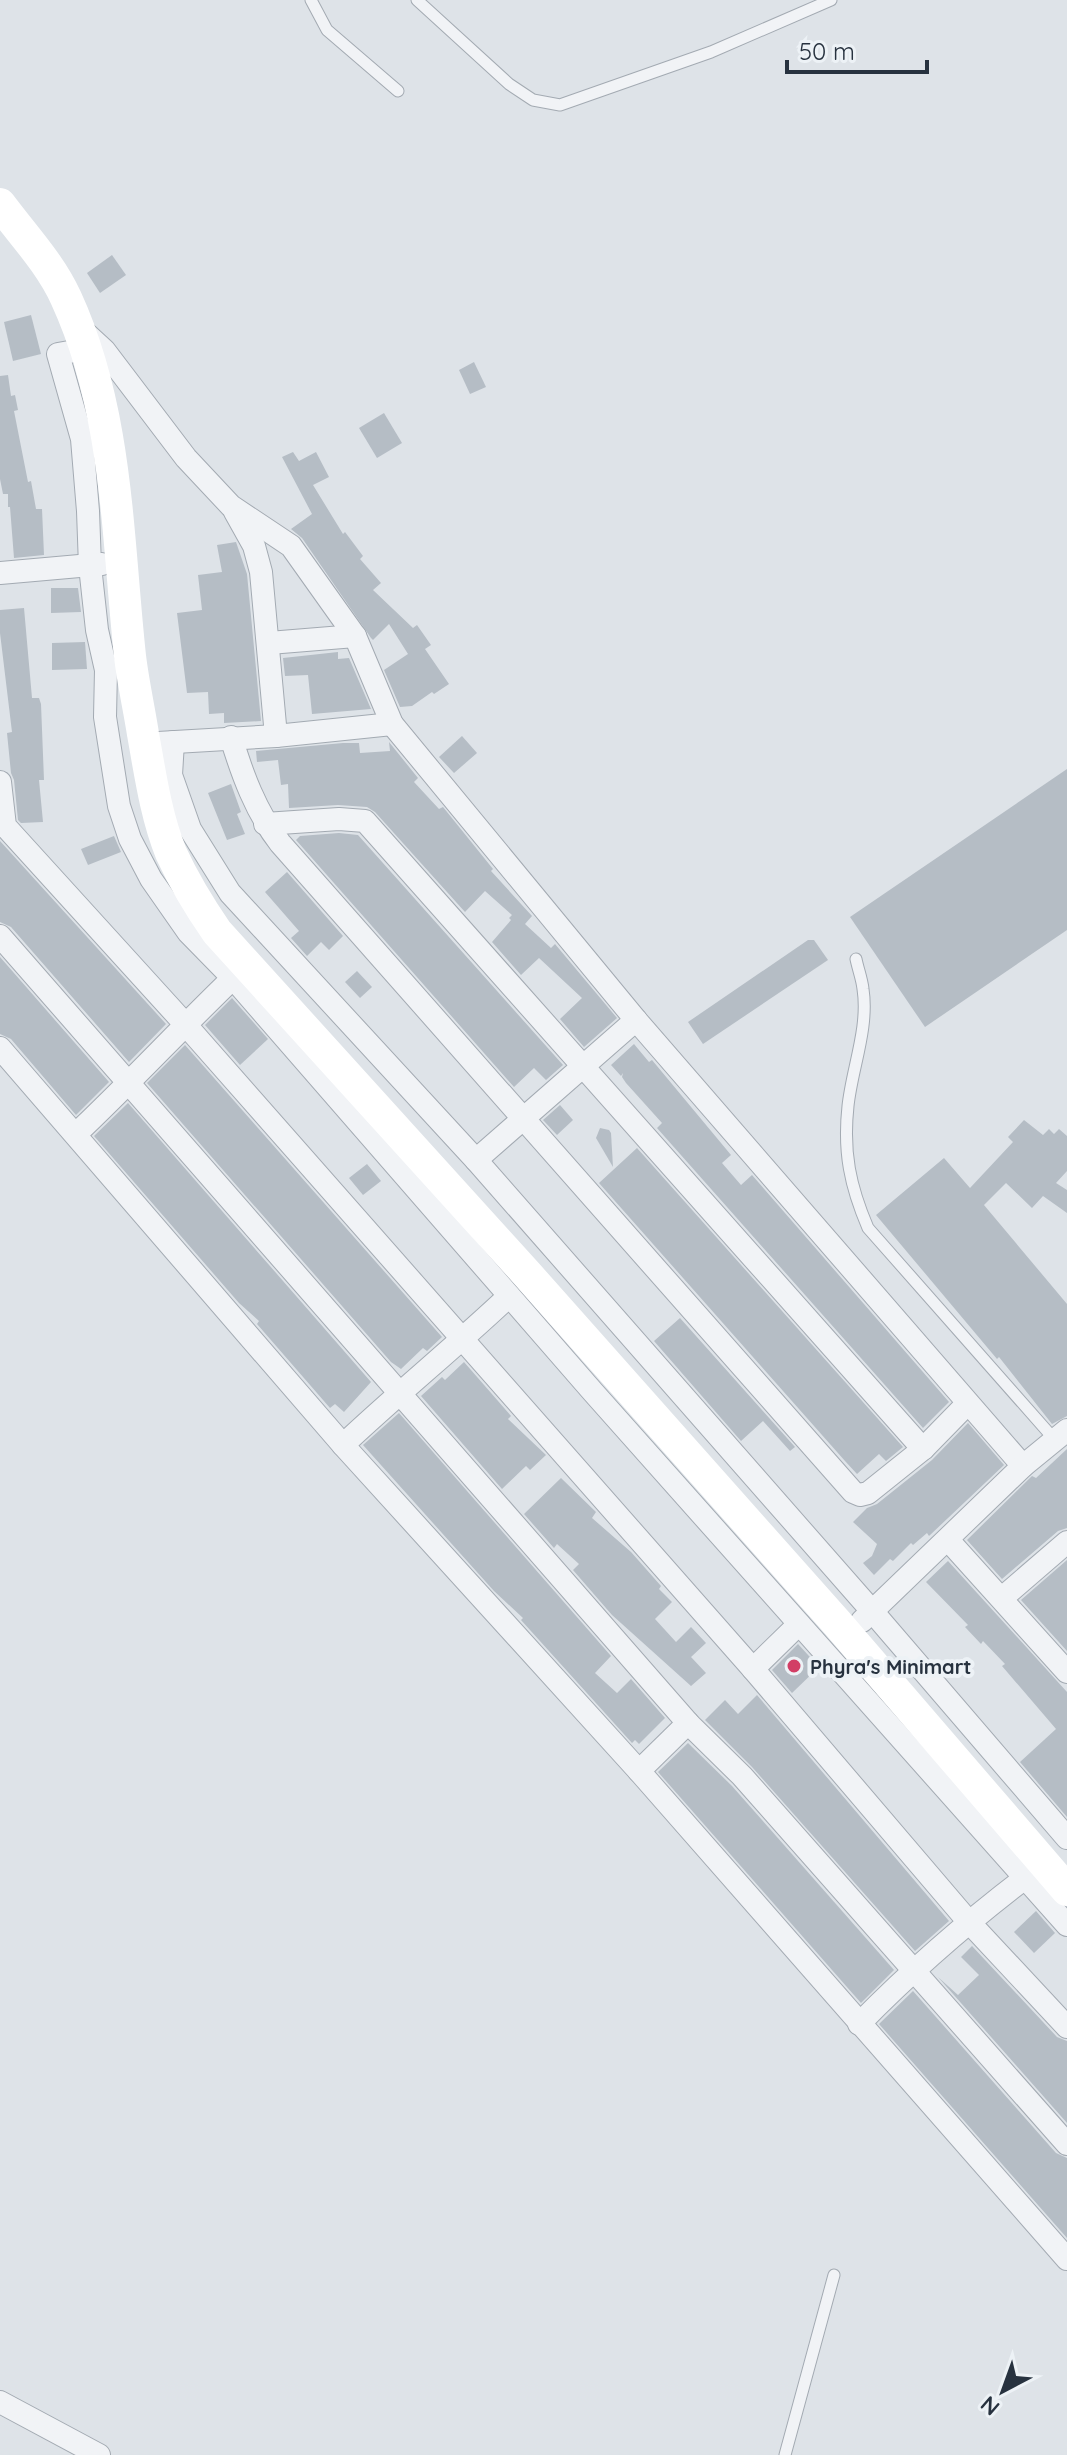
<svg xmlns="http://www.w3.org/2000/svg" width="1067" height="2455" viewBox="0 0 1067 2455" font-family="Quicksand,sans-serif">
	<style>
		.building { fill: #b5bdc5 }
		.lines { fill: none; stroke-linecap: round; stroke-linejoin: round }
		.lane-casing { stroke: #a3aab2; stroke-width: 13 }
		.street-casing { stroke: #a3aab2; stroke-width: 24 }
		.lane { stroke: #f1f3f6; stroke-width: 11 }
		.street { stroke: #f1f3f6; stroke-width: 22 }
		.secondary { stroke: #fff; stroke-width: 32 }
		.poi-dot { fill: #d23e65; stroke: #edf2f6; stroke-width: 3 }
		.labels { text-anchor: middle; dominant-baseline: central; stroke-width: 8; stroke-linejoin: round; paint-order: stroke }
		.poi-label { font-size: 20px; font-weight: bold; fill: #27323f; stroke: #edf2f6; text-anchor: start }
	</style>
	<rect width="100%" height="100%" fill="#dee3e8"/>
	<g class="building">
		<path d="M112,255L126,275L100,293L87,273Z"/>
		<path d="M31,315L41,354L13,361L4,322Z"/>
		<path d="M474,362L486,387L470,394L459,370Z"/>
		<path d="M8,375L11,396L15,395L18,410L14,411L28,482L31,481L36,509H42L44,555L14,558L10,507H8V494H3L0,479V376Z"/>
		<path d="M384,413L402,443L377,458L359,428Z"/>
		<path d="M293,452L299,461L316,452L329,477L313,485L343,534L345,532L363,556L360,559L381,583L373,590L413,628L417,625L431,645L425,649L449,684L434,694L432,692L412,706L400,707L384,670L408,654L389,624L373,640L371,638L302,538L291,529L312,514L282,457Z"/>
		<path d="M236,542L247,574L261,721L224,723V713L209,714L208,692L187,693L177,613L202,610L198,575L222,572L217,545Z"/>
		<path d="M51,588H78L81,612L51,613Z"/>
		<path d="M24,608L32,698H39L41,704L44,780H39L43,822L21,823L18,820L14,780L11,773L7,733L12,732L0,633V610Z"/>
		<path d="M85,642L87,669L52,670V643Z"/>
		<path d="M338,652V659L349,658L371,709L312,714L308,675L285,676L283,658Z"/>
		<path d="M462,736L477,753L454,773L439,757Z"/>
		<path d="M389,742L418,778L414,782L439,809L443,807L493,869L491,871L532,916L525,924L551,948L555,944L617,1018L584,1047L560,1019L582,998L539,958L521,975L492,942L511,920L509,918L512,915L485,891L465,912L375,812L367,807L338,805L289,808L288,784L281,785L278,760L257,762L256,751L343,743H359L360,753L390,751Z"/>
		<path d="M1067,769V930L925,1027L850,917Z"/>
		<path d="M231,784L241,812L237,814L245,834L227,840L208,793Z"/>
		<path d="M339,833L358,835L563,1065L546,1080L534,1068L514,1087L296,840L300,836Z"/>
		<path d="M114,836L121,852L88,865L81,849Z"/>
		<path d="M0,841L166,1024L129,1062L11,927L0,922Z"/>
		<path d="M287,872L343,936L329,950L321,942L307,956L291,938L299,931L265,892Z"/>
		<path d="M808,940H814L828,960L703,1044L688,1022Z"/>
		<path d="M0,957L109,1082L76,1115L11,1039L0,1034Z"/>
		<path d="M357,971L372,987L360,998L345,982Z"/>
		<path d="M232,998L268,1039L240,1065L205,1025Z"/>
		<path d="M634,1044L649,1062L652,1060L731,1155L722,1163L741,1185L752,1175L949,1402L923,1428L657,1128L662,1123L626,1083L622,1077L623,1073L621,1076L611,1065Z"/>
		<path d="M185,1045L442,1337L427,1351L423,1348L401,1369L391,1362L147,1083Z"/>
		<path d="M128,1103L371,1382L344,1412L335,1404L330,1408L257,1324L259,1321L239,1303L94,1136Z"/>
		<path d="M560,1105L573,1120L557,1135L543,1120Z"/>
		<path d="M1024,1120L1043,1135L1049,1129L1054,1134L1059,1129L1067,1136V1171L1056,1183L1067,1190V1213L1043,1196L1032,1208L1006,1183L984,1205L1067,1304V1416L1052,1424L999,1357L997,1359L876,1215L944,1158L970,1188L1013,1142L1008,1137Z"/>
		<path d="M600,1128L609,1130L611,1133L613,1167L596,1138Z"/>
		<path d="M637,1148L903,1447L886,1461L879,1454L857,1474L845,1461L599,1183Z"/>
		<path d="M367,1164L381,1181L363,1195L349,1178Z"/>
		<path d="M680,1318L795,1447L790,1451L763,1421L741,1441L654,1341Z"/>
		<path d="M464,1362L511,1416L508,1419L546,1455L530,1470L526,1466L502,1489L421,1396L442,1377L445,1380Z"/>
		<path d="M399,1413L611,1656L595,1673L617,1693L631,1679L665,1718L639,1744L635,1740L632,1743L521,1620L523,1618L494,1591L363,1445Z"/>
		<path d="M968,1423L1004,1465L929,1536L927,1533L913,1545L911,1543L893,1561L890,1559L874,1575L863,1563L872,1556L877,1544L853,1522L867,1508L877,1504L932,1460Z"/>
		<path d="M1067,1449V1528L1058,1531L1002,1579L967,1540L1032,1476L1036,1478Z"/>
		<path d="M561,1478L596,1512L592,1518L631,1552L661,1586L659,1589L672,1602L655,1619L676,1642L691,1627L706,1643L691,1657L706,1673L691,1686L612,1615L573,1570L579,1564L557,1544L554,1548L524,1514Z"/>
		<path d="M1067,1560V1651L1021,1600Z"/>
		<path d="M948,1561L1067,1692V1817L1020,1762L1056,1729L1002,1666L1005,1664L983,1641L981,1644L965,1627L968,1625L926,1582Z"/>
		<path d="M798,1644L819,1667L792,1693L772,1670Z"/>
		<path d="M757,1695L949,1921L915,1951L752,1767L705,1720L725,1700L738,1714Z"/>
		<path d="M688,1743L732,1786L894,1970L861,2003L658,1772Z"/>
		<path d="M1036,1911L1055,1933L1034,1953L1014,1932Z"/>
		<path d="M972,1946L1057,2037L1067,2041V2123L938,1977L958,1995L979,1975L961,1957Z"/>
		<path d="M913,1991L1056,2153L1067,2158V2238L879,2024Z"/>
	</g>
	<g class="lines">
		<defs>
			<g id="lane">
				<path d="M311,0L327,30L398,91"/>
				<path d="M417,0L509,84L533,100L560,105L711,52L831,0"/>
				<path d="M856,959C858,969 862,979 863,989C869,1028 852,1068 848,1106C843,1152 850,1186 868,1228L1055,1440"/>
				<path d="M785,2455L834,2275"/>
			</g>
			<g id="street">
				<path d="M79,327L104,350L186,458L231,506L291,546L355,636L392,724L636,1020L1023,1466"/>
				<path d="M86,349L58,354L82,439L88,511L90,566L97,630L106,670L105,717L119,806L130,839L151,879L188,932L233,978L593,1392L1067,1925"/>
				<path d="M235,512L254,546L261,572L276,736"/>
				<path d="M0,573L102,564"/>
				<path d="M269,643L355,636"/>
				<path d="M231,737C242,774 256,812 280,843L853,1492L860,1495L868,1493L923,1449L967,1404"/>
				<path d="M173,742L171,775L190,829L230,893L476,1160L872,1611L1067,1838"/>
				<path d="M158,743L276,736L392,724"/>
				<path d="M0,782L5,826L185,1024L753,1669L968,1921L1067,2027"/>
				<path d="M265,824L339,819L365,821L923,1449"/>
				<path d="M0,936L688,1723L742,1776L1067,2144"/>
				<path d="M0,1048L343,1445L639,1771L1067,2259"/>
				<path d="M76,1134C130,1083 180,1029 233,978"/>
				<path d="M476,1160L636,1020"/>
				<path d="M343,1445C397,1394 455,1347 509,1296"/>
				<path d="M949,1541L1067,1672"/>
				<path d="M1002,1598L1067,1542"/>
				<path d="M862,1621L1023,1466L1067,1430"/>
				<path d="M753,1669L799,1624"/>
				<path d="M639,1771L688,1723"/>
				<path d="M859,2024C911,1971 966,1923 1025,1878"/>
				<path d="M0,2402L99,2455"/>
			</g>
		</defs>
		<use href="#lane" class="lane-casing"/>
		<use href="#street" class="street-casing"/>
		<use href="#lane" class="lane"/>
		<use href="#street" class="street"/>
		<path class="secondary" d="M0,204C23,235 50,263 66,298C118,411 117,535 130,656C133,682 139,708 143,734C150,773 156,816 171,853C184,881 199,906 217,932L527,1274L837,1623L1067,1890"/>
	</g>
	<circle class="poi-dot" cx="794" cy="1666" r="8"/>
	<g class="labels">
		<g class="poi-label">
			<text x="810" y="1666">Phyra's Minimart</text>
		</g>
	</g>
	<g transform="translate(1003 2391) rotate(221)" stroke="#edf2f6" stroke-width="6" paint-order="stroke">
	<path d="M0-6L14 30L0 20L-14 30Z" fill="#27323f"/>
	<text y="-12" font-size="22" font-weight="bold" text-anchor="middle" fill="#27323f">N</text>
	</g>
	<path d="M787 60v12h140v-12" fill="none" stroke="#27323f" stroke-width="4"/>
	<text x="799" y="60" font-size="24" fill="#27323f" stroke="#edf2f6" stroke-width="6" paint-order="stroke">50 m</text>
</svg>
